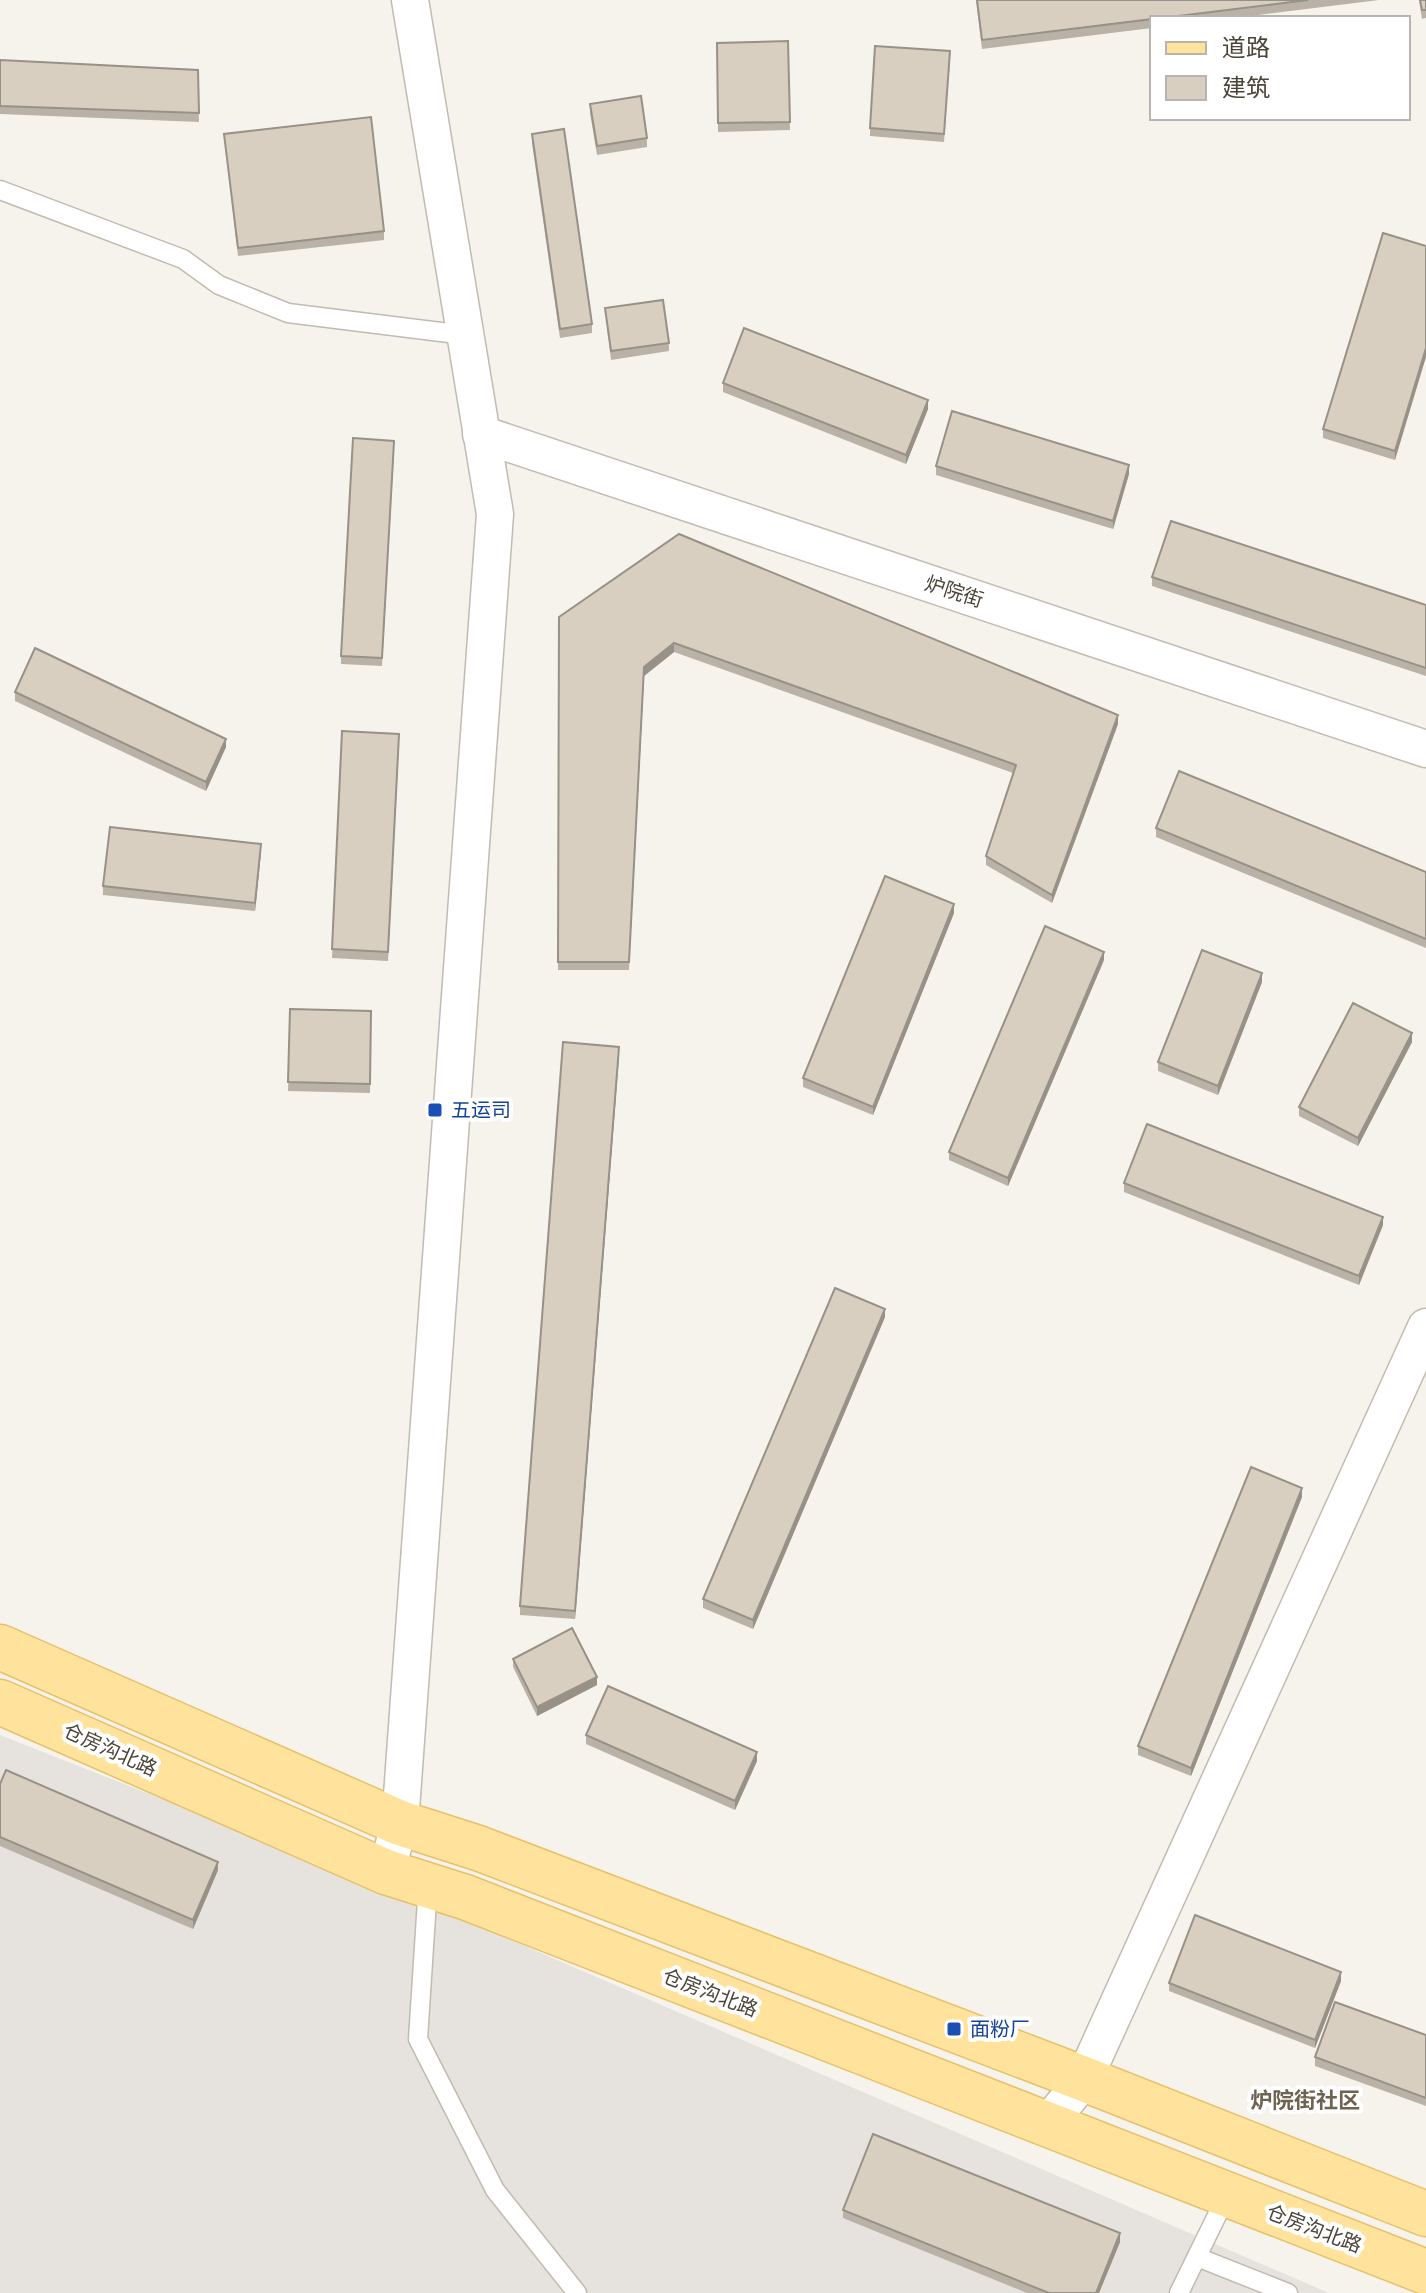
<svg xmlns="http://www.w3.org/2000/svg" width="1426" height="2293" viewBox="0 0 1426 2293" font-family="Signika,'Noto Sans SC',sans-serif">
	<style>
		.industrial { fill: #e6e2dd }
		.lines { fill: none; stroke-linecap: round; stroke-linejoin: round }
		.lane-casing { stroke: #c2bbae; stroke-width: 21 }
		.street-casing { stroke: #c2bbae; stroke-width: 39 }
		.primary-casing { stroke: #e6c16a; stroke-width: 47 }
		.lane { stroke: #fff; stroke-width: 18 }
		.street { stroke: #fff; stroke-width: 36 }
		.primary { stroke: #ffe39c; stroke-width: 44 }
		.wall { fill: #bab2a6 }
		.shaded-wall { fill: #979187 }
		.building { fill: #d8cfc1; stroke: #979187; stroke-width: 2 }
		.transit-dot { fill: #1a4fb4; stroke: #fff; stroke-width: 3 }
		.labels { text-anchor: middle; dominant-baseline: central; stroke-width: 8; stroke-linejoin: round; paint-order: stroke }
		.street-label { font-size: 20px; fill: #4b4439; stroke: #fff }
		.transit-label { font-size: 20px; fill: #164399; stroke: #fff; text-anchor: start }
		.neighbourhood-label { font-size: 22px; font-weight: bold; fill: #6e6250; stroke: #fff }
	</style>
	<rect width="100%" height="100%" fill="#f6f3ec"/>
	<path class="industrial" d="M0,1735L418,1900L1329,2293H0Z"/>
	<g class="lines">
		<defs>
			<g id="lane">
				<path d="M0,190L183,259L219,285L288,313L465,335"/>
				<path d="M428,1885L418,2039L495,2190L577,2293"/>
				<path d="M1197,2257L1288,2293"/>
				<path d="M1179,2293L1227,2195"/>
			</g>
			<g id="street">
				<path d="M481,434L1426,749"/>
				<path d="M386,1872L400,1823L495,514L410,0"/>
				<path d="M1047,2125L1084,2079L1426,1327"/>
			</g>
			<g id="primary">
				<path d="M0,1647L400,1823L478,1848L1084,2079L1426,2214"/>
				<path d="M0,1702L386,1872L465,1897L1426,2272"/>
			</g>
		</defs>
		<use href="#lane" class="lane-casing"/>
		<use href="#street" class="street-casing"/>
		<use href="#primary" class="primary-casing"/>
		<use href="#lane" class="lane"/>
		<use href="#street" class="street"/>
		<use href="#primary" class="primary"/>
	</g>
	<g class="wall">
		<path d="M976,0H1379L1233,18H1152V28L982,49Z"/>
		<path d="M1419,0H1426V18L1422,19Z"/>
		<path d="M788,41L790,130L718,132L717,43Z"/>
		<path d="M0,60L198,70L199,122L0,114Z"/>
		<path d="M950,60L944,142L870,136V128Z"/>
		<path d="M590,104L647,138V147L597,155L590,113Z"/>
		<path d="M224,134L384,231V240L238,256Z"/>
		<path d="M532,134L592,324V333L560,338L532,143Z"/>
		<path d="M1426,246L1395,460L1323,438V429Z"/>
		<path d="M605,308L669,343V351L611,360Z"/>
		<path d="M723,383L928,409L906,464L723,392Z"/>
		<path d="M394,450L382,666L341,664V656Z"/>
		<path d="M936,466L1129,474L1113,529L936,475Z"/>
		<path d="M1152,577L1426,605V676L1152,586Z"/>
		<path d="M559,617L1118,724L1052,903L986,865V856L1013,773L674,652L644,676L629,970H558Z"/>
		<path d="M15,692L226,747L206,791L15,701Z"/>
		<path d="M342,731L399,743L388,961L332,958Z"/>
		<path d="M1156,828L1426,872V948L1156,837Z"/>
		<path d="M261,852L255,911L103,895V886Z"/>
		<path d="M954,913L873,1115L803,1087V1078Z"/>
		<path d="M1104,960L1008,1186L949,1160V1152Z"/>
		<path d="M1262,982L1218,1095L1158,1071V1062Z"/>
		<path d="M290,1009L371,1011L370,1093L288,1091Z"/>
		<path d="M1412,1042L1358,1146L1299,1116V1107Z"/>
		<path d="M619,1056L575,1619L520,1615V1606Z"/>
		<path d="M1124,1183L1383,1225L1359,1285L1124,1192Z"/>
		<path d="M885,1317L753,1629L703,1608V1599Z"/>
		<path d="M1302,1497L1191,1776L1138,1755V1746Z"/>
		<path d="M513,1659L597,1685L537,1716L513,1667Z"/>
		<path d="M586,1735L757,1761L735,1810L586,1744Z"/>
		<path d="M0,1784L218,1870L193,1929L0,1846Z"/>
		<path d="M1341,1981L1315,2048L1169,1991V1983Z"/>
		<path d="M1426,2035V2106L1315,2066V2057Z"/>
		<path d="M843,2210L1120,2242L1099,2293H1027L843,2218Z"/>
	</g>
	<g class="shaded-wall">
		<path d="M1426,348V357L1395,460V451Z"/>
		<path d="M928,400V409L906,464V455Z"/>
		<path d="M1129,465V474L1113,529V521Z"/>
		<path d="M674,643V652L644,676L629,970L644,667Z"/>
		<path d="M1118,715V724L1052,903V895Z"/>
		<path d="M226,739V747L206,791V782Z"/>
		<path d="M261,844V852L255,911V903Z"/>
		<path d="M954,904V913L873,1115V1107Z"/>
		<path d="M1104,952V960L1008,1186V1178Z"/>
		<path d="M1262,973V982L1218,1095V1086Z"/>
		<path d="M1412,1033V1042L1358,1146V1138Z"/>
		<path d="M619,1047V1056L575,1619V1611Z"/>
		<path d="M1383,1217V1225L1359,1285V1276Z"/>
		<path d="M885,1309V1317L753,1629V1620Z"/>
		<path d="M1302,1488V1497L1191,1776V1768Z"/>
		<path d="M597,1677V1685L537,1716V1707Z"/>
		<path d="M757,1752V1761L735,1810V1801Z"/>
		<path d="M218,1862V1870L193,1929V1920Z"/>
		<path d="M1341,1972V1981L1315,2048V2040Z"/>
		<path d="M1120,2233V2242L1099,2293H1096Z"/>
	</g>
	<g class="building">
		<path d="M977,0H1308L1162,18H1152V19L982,40Z"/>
		<path d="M1420,0H1426V10H1422Z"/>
		<path d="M788,41L790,122L718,123L717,43Z"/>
		<path d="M875,46L950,51L944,134L870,128Z"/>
		<path d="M0,60L198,70L199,113L0,106Z"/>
		<path d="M641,96L647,138L597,146L590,104Z"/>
		<path d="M371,117L384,231L238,248L224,134Z"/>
		<path d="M564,129L592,324L560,329L532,134Z"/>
		<path d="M1383,233L1426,246V348L1395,451L1323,429Z"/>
		<path d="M663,300L669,343L611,351L605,308Z"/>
		<path d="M744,328L928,400L906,455L723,383Z"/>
		<path d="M952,411L1129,465L1113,521L936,466Z"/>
		<path d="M353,438L394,441L382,658L341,656Z"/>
		<path d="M1171,521L1426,605V668L1152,577Z"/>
		<path d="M679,534L1118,715L1052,895L986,856L1016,765L674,643L644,667L629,962H558L559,617Z"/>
		<path d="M35,648L226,739L206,782L15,692Z"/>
		<path d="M342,731L399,734L388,952L332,949Z"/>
		<path d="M1179,771L1426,872V939L1156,828Z"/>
		<path d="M110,827L261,844L255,903L103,886Z"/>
		<path d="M885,876L954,904L873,1107L803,1078Z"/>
		<path d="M1045,926L1104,952L1008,1178L949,1152Z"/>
		<path d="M1202,950L1262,973L1218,1086L1158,1062Z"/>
		<path d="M1353,1003L1412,1033L1358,1138L1299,1107Z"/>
		<path d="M290,1009L371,1011L370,1084L288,1082Z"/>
		<path d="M563,1042L619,1047L575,1611L520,1606Z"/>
		<path d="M1147,1124L1383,1217L1359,1276L1124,1183Z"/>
		<path d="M835,1288L885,1309L753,1620L703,1599Z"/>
		<path d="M1251,1467L1302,1488L1191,1768L1138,1746Z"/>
		<path d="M572,1628L597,1677L537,1707L513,1659Z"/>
		<path d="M608,1686L757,1752L735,1801L586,1735Z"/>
		<path d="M6,1770L218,1862L193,1920L0,1837V1784Z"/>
		<path d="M1195,1915L1341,1972L1315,2040L1169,1983Z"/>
		<path d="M1335,2002L1426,2035V2098L1315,2057Z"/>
		<path d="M873,2134L1120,2233L1096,2293H1049L843,2210Z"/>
	</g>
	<g class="transit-dot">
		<rect x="427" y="1102" width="16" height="16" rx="4"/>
		<rect x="946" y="2021" width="16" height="16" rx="4"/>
	</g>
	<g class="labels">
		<g class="street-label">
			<text transform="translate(954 592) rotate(18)">炉院街</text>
			<text transform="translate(110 1750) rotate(24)">仓房沟北路</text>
			<text transform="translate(710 1993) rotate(21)">仓房沟北路</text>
			<text transform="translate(1314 2229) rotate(21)">仓房沟北路</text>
		</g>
		<g class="transit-label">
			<text x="451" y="1110">五运司</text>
			<text x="970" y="2029">面粉厂</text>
		</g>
		<g class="neighbourhood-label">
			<text x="1305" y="2100">炉院街社区</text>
		</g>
	</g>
	<rect x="1150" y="16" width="260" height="104" fill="#ffffff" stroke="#b7b4b0" stroke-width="2"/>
	<rect x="1166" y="42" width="40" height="12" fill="#ffe39c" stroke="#b7b4b0" stroke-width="2"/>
	<text x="1222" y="56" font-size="24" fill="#4b4439">道路</text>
	<rect x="1166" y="76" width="40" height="24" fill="#d8cfc1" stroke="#b7b4b0" stroke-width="2"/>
	<text x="1222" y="96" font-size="24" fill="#4b4439">建筑</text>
</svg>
